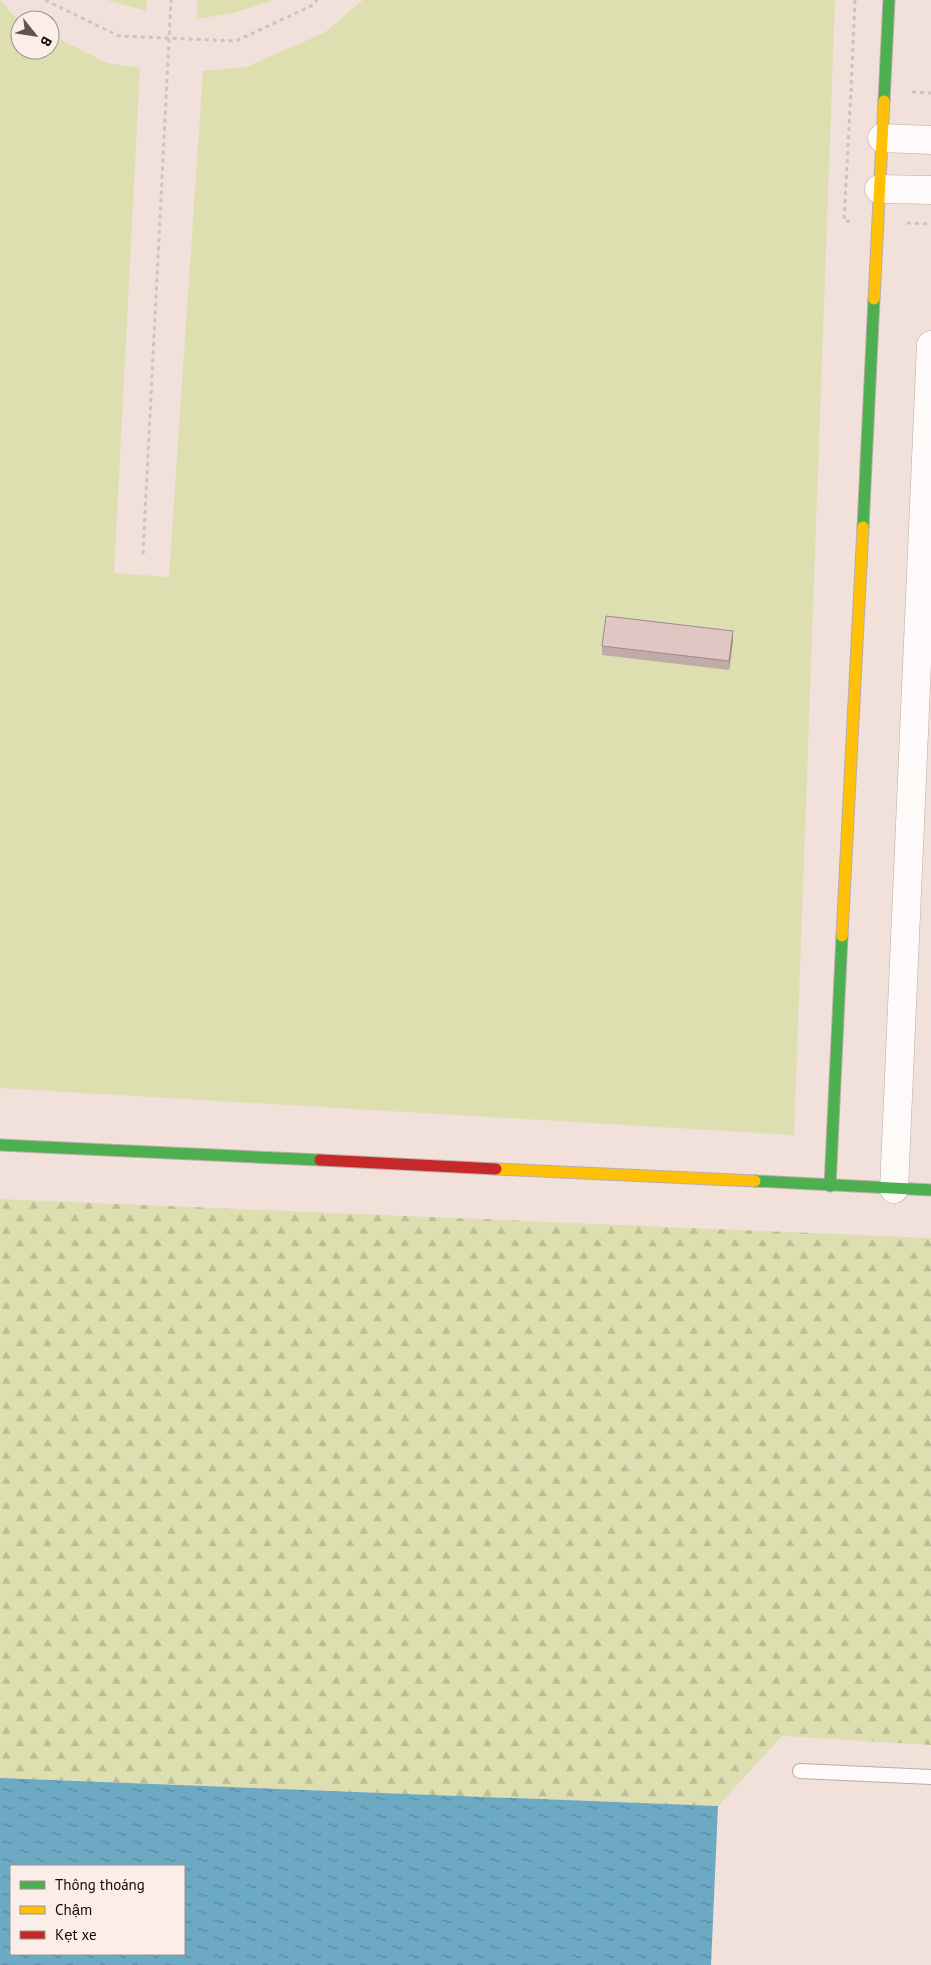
<svg xmlns="http://www.w3.org/2000/svg" width="931" height="1965" viewBox="0 0 931 1965" font-family="'PT Sans',sans-serif">
	<style>
		.green { fill: #dddfb1 }
		.forest { fill: url(#forest-firs) }
		.water { fill: url(#water-ripples); fill-rule: evenodd }
		.lines { fill: none; stroke-linecap: round; stroke-linejoin: round }
		.lane-casing { stroke: #baaca7; stroke-width: 16 }
		.street-casing { stroke: #baaca7; stroke-width: 29 }
		.fast-casing { stroke: #baaca7; stroke-width: 13 }
		.slow-casing { stroke: #baaca7; stroke-width: 13 }
		.jam-casing { stroke: #baaca7; stroke-width: 13 }
		.path { stroke: #cac4c3; stroke-width: 3; stroke-dasharray: 4 4; stroke-linecap: butt }
		.lane { stroke: #fdfaf9; stroke-width: 14 }
		.street { stroke: #fdfaf9; stroke-width: 28 }
		.fast { stroke: #4caf50; stroke-width: 11 }
		.slow { stroke: #ffc107; stroke-width: 11 }
		.jam { stroke: #c62828; stroke-width: 11 }
		.wall { fill: #c1aba8 }
		.shaded-wall { fill: #9d8b88 }
		.building { fill: #e0c7c3; stroke: #9d8b88 }
	</style>
	<defs>
		<pattern id="forest-firs" width="22" height="20" patternUnits="userSpaceOnUse" patternTransform="scale(1.25)"><rect width="22" height="20" fill="#dddfb1"/><path d="M5 1l3.5 6h-7zM16 11l3.5 6h-7z" fill="#bdbe97"/></pattern>
		<pattern id="water-ripples" width="26" height="14" patternUnits="userSpaceOnUse" patternTransform="scale(1.25)"><rect width="26" height="14" fill="#6ca9c3"/><path d="M2 4q2-2 4 0t4 0M15 11q2-2 4 0t4 0" fill="none" stroke="#58889c"/></pattern>
	</defs>
	<rect width="100%" height="100%" fill="#f2e0da"/>
	<g class="green">
		<path d="M0,0L14,16L22,20H20V50H50V34L107,63L140,68L114,573L169,577L203,71L246,67L324,33L363,0H835L794,1135L0,1088Z"/>
		<path d="M107,0H147L146,11Z"/>
		<path d="M197,0H274L233,13L197,19Z"/>
	</g>
	<path class="forest" d="M0,1199L931,1238V1745L782,1736L718,1806L0,1778Z"/>
	<path class="water" d="M0,1778L718,1806L711,1965H0ZM11,1866H184V1954H11Z"/>
	<g class="lines">
		<defs>
			<path id="lane" d="M800,1771L931,1777"/>
			<g id="street">
				<path d="M882,138L931,140"/>
				<path d="M879,189L931,190"/>
				<path d="M894,1189L931,345"/>
			</g>
			<g id="fast">
				<path d="M884,101L889,0"/>
				<path d="M863,527L874,299"/>
				<path d="M0,1145L320,1160"/>
				<path d="M755,1181L931,1190"/>
				<path d="M830,1186L842,936"/>
			</g>
			<g id="slow">
				<path d="M874,299L884,101"/>
				<path d="M842,936L863,527"/>
				<path d="M496,1169L755,1181"/>
			</g>
			<path id="jam" d="M320,1160L496,1169"/>
		</defs>
		<use href="#lane" class="lane-casing"/>
		<use href="#street" class="street-casing"/>
		<use href="#fast" class="fast-casing"/>
		<use href="#slow" class="slow-casing"/>
		<use href="#jam" class="jam-casing"/>
		<g class="path">
			<path d="M45,0L119,36L236,41L311,6L317,0"/>
			<path d="M853,90H851L855,0"/>
			<path d="M912,92L931,93"/>
			<path d="M850,221H844L851,90"/>
			<path d="M907,223L931,224"/>
			<path d="M143,554L171,0"/>
		</g>
		<use href="#lane" class="lane"/>
		<use href="#street" class="street"/>
		<use href="#fast" class="fast"/>
		<use href="#slow" class="slow"/>
		<use href="#jam" class="jam"/>
	</g>
	<path class="wall" d="M733,640L729,670L602,655V646Z"/>
	<path class="shaded-wall" d="M733,631V640L729,670V661Z"/>
	<path class="building" d="M606,616L733,631L729,661L602,646Z"/>
	<rect x="10" y="1865" width="175" height="90" fill="#fbede8" stroke="#9e928d"/>
	<rect x="20" y="1881" width="25" height="8" fill="#4caf50" stroke="#9e928d"/>
	<text x="55" y="1890" font-size="15" fill="#130905">Thông thoáng</text>
	<rect x="20" y="1906" width="25" height="8" fill="#ffc107" stroke="#9e928d"/>
	<text x="55" y="1915" font-size="15" fill="#130905">Chậm</text>
	<rect x="20" y="1931" width="25" height="8" fill="#c62828" stroke="#9e928d"/>
	<text x="55" y="1940" font-size="15" fill="#130905">Kẹt xe</text>
	<g transform="translate(35 35) rotate(120)"><circle r="24" fill="#fbede8" stroke="#9e928d"/>
	<path d="M0-4L9 19L0 12L-9 19Z" fill="#615450"/>
	<text y="-8" font-size="14" font-weight="bold" text-anchor="middle" fill="#130905">B</text>
	</g>
</svg>
